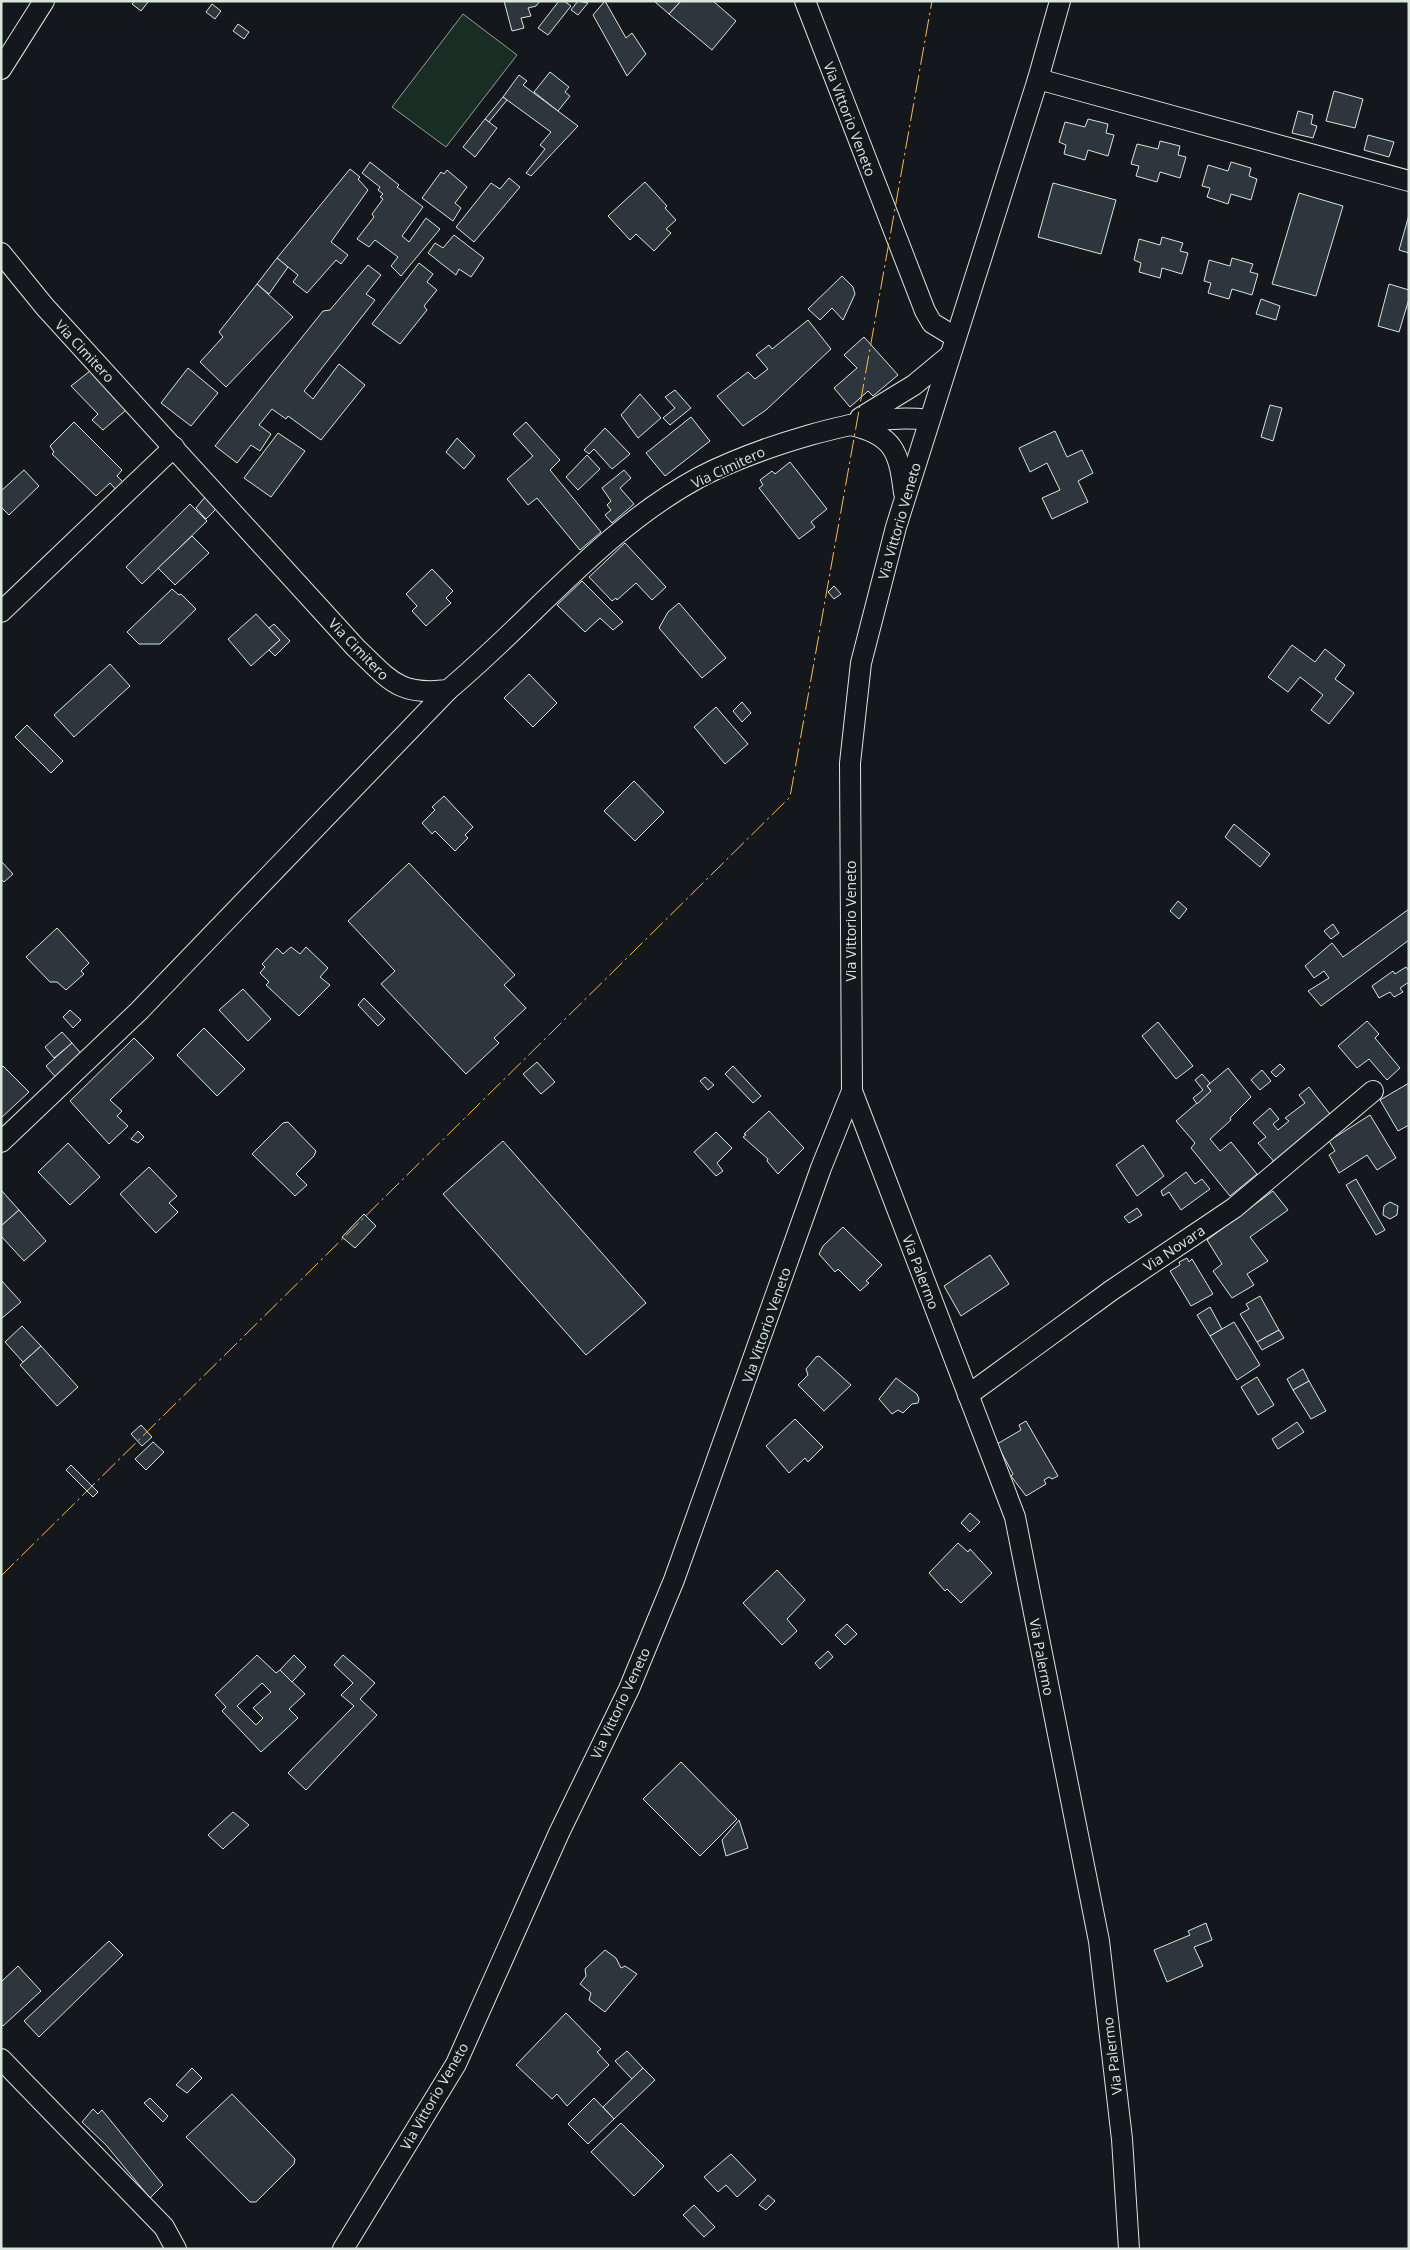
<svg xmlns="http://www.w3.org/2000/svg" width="1410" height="2250" viewBox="0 0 1410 2250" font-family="'Open Sans',sans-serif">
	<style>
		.green { fill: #1a2d24; stroke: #939e99 }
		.building { fill: #2c363c; stroke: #d8e6dc; fill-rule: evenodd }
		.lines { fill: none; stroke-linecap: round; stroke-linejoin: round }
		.minor-casing { stroke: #d8e6dc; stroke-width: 22 }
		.minor { stroke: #14181c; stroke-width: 20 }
		.power { stroke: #ffb74d; stroke-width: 1; stroke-dasharray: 18 4 2.5 4; stroke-linecap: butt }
		.labels { text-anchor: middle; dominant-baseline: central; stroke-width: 4; stroke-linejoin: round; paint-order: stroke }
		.street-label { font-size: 14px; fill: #d8e6dc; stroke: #14181c }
	</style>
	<rect width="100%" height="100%" fill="#14181c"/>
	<path class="green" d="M463,14L517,55L446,147L392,107Z"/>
	<g class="building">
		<path d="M135,1H147L148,2L141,11L132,4Z"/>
		<path d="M504,1H540L536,6L528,8L531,16L521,18L524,28L512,31Z"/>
		<path d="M559,1H564L571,6L548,35L538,28Z"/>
		<path d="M578,1L588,3L578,15L571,10Z"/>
		<path d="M605,1L626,38L632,33L646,54L627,76L593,15Z"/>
		<path d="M654,1H681L669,14Z"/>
		<path d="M681,1H713L736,21L712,50L669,14Z"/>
		<path d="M212,4L221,11L215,19L206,12Z"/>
		<path d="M238,24L249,32L244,39L233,31Z"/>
		<path d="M550,72L569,87L565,92L570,96L558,111L534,92Z"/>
		<path d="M519,75L527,81L523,85L578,126L531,176L526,173L545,149L540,145L551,132L503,97Z"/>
		<path d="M1334,91L1363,99L1355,128L1326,121Z"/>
		<path d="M503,97L507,100L489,122L485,119Z"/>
		<path d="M1298,111L1313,115L1311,124L1317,126L1313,138L1292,133Z"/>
		<path d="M485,119L497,128L475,157L463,147Z"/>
		<path d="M1088,119L1108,124L1106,133L1114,135L1108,156L1088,150L1085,160L1064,154L1066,145L1059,142L1065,122L1085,127Z"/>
		<path d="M1368,135L1394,142L1389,157L1364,150Z"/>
		<path d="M1160,141L1180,146L1178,155L1186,157L1180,178L1160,172L1157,182L1136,176L1139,166L1131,164L1137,144L1158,149Z"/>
		<path d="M370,162L399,185L397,187L423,207L402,236L409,242L426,218L440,229L401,276L391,266L398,257L375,240L369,247L357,239L374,217L372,214L383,199L380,197L383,194L378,190L380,187L362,173Z"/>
		<path d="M1231,162L1251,168L1249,176L1257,179L1251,200L1231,194L1228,204L1207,197L1210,188L1202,186L1208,165L1228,171Z"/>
		<path d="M350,169L360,177L358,179L368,190L331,242L348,255L341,264L336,260L307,293L293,282L298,275L277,258Z"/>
		<path d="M447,170L467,187L455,203L461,208L453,221L422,198L441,172L444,174Z"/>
		<path d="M509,178L520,187L474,242L456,227L491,183L500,189Z"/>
		<path d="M645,182L667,206L665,208L676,220L666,229L671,233L654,251L636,234L630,240L608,216Z"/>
		<path d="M1053,183L1116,200L1101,254L1038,237Z"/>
		<path d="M1299,193L1343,206L1316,296L1272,284Z"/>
		<path d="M1409,215V253L1399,250Z"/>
		<path d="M454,235L484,258L471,277L459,269L456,275L428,253L435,243L443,248Z"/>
		<path d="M1162,237L1183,243L1180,251L1188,253L1182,274L1162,268L1160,278L1139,272L1141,263L1134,260L1139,239L1160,245Z"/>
		<path d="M277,258L288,267L269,294L257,284Z"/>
		<path d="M1232,258L1253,264L1250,272L1258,274L1252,295L1232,289L1229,299L1208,293L1211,283L1204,281L1209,260L1230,266Z"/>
		<path d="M419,263L433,274L427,282L437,290L424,306L427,310L400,344L372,324Z"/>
		<path d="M368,265L381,275L366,294L375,300L304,391L313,399L339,364L365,385L321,440L288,416L286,419L272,409L259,425L271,434L260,451L251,445L237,463L215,446L323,311L330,310Z"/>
		<path d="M842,276L853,287L855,294L843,320L832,308L820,320L808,309Z"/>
		<path d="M257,284L293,317L226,387L200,362L223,337L219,332Z"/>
		<path d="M1389,284L1409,290V299L1399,332L1378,326Z"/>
		<path d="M1261,299L1280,306L1276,320L1256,314Z"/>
		<path d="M808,320L831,349L766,410L743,426L717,396L748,372L755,379L768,369L756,355L769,345L772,349Z"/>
		<path d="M864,337L898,375L873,396L868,391L850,407L834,388L857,368L844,355Z"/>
		<path d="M188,368L218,393L191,426L161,403Z"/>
		<path d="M90,371L126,410L103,430L92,420L98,414L71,386Z"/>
		<path d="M675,390L691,408L670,425L663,418L675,408L665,397Z"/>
		<path d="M640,394L661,418L638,438L621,415Z"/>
		<path d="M1270,405L1282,408L1273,441L1261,437Z"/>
		<path d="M691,417L710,441L665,476L646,453Z"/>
		<path d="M74,422L122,470L117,476L126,485L119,493L110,483L96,496L52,454L54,452L50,446Z"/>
		<path d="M526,422L560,460L550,470L601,532L580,550L537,498L528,505L507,479L533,456L513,434Z"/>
		<path d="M605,428L630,454L612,469L594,449L589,454L584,450Z"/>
		<path d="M1055,431L1067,457L1082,450L1093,473L1078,481L1088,502L1052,519L1042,498L1060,490L1047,463L1030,472L1019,448Z"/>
		<path d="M278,433L305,451L271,497L244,478Z"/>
		<path d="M457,438L475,456L464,469L446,452Z"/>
		<path d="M587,455L600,469L578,490L566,477Z"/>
		<path d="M790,462L827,509L811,522L815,527L799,539L759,488L763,485L760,480L772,471L775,474Z"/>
		<path d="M24,470L39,486L9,515L1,507V491Z"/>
		<path d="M624,470L631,478L620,488L634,504L612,523L605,515L611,510L607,505L611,501L602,488Z"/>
		<path d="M205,497L216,509L206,519L196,508Z"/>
		<path d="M190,504L207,521L142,584L126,567Z"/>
		<path d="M192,536L209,553L175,585L158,568Z"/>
		<path d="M625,543L666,587L652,600L636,583L617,600L616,598L612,601L589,577Z"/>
		<path d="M432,569L453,591L446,598L451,603L426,626L412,611L417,606L406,594Z"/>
		<path d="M582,581L623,622L613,630L600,618L585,632L557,605Z"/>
		<path d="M834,586L841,594L834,599L828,592Z"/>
		<path d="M172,589L179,595L181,594L196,609L160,644H139L127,632Z"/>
		<path d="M679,603L726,658L702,678L659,628L668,612Z"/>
		<path d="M256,614L280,640L251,666L228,639Z"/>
		<path d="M274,624L290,641L275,656L269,650L280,640L269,628Z"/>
		<path d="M1292,645L1315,662L1325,649L1345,665L1335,679L1354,693L1329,724L1311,710L1323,695L1300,677L1288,692L1268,677Z"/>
		<path d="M110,664L130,686L74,737L54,715Z"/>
		<path d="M529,674L557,703L533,727L504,698Z"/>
		<path d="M742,702L751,713L742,722L733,711Z"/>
		<path d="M716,707L748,744L725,764L694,727Z"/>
		<path d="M27,725L63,761L51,773L15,737Z"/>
		<path d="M634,781L664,812L635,841L604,811Z"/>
		<path d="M444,796L473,827L465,835L468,838L455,851L435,831L432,834L422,823L435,810L432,807Z"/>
		<path d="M1234,824L1270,854L1260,867L1225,837Z"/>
		<path d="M1,861L13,874L4,882L1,879Z"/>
		<path d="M409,863L515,975L504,985L526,1008L494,1038L499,1043L466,1074L381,984L395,971L348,921Z"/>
		<path d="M1178,901L1187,909L1179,919L1170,911Z"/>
		<path d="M1409,909V940L1321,1006L1308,991L1329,978L1324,971L1314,978L1305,966L1332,943L1343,957Z"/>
		<path d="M1333,924L1339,933L1331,939L1324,931Z"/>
		<path d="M57,928L89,963L81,971L84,974L66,990L57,982H50L26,957Z"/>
		<path d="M291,947L300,954L306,947L328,968L320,977L330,985L299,1016L266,985L269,982L260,973L265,967L262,964L277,948L283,954Z"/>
		<path d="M1406,967L1409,971V982L1400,988L1403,992L1394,997L1390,992L1379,998L1372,986L1393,971L1395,974Z"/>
		<path d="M243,989L271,1019L248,1041L219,1010Z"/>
		<path d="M364,998L385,1019L378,1026L358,1005Z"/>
		<path d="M70,1010L81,1020L73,1028L63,1017Z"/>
		<path d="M1367,1021L1379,1034L1375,1038L1400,1068L1387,1080L1369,1059L1357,1068L1338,1046Z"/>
		<path d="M1158,1022L1193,1066L1176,1079L1142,1036Z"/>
		<path d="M204,1028L245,1069L217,1096L177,1055Z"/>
		<path d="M62,1032L72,1043L54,1058L45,1047Z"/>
		<path d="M134,1038L154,1058L110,1100L122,1111L117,1116L128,1126L109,1144L70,1101Z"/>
		<path d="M72,1043L84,1057L58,1080L46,1066Z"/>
		<path d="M537,1062L555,1082L541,1094L523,1074Z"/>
		<path d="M1280,1064L1285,1069L1276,1077L1271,1072Z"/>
		<path d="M3,1066L29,1092L1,1118V1068Z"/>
		<path d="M733,1066L761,1096L753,1103L725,1074Z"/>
		<path d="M1228,1068L1251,1097L1230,1118L1231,1120L1210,1139L1220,1151L1231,1142L1257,1174L1230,1196L1191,1148L1195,1143L1176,1121L1211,1091L1207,1086Z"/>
		<path d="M1262,1070L1271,1081L1260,1090L1251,1080Z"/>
		<path d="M1202,1074L1210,1083L1207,1086L1211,1091L1197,1104L1193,1098L1203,1090L1195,1080Z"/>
		<path d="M705,1077L714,1085L708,1090L700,1081Z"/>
		<path d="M1409,1083V1125L1398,1131L1380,1100Z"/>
		<path d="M1309,1087L1333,1118L1276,1164L1258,1143L1266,1137L1253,1123L1270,1108L1279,1119L1273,1124L1278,1130L1289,1121L1285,1118L1305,1103L1299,1095Z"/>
		<path d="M769,1111L804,1148L778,1174L767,1161L768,1159L743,1137L746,1135L744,1134Z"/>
		<path d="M1370,1115L1396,1158L1377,1170L1367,1155L1339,1173L1329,1155L1335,1151L1329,1141Z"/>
		<path d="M288,1122L316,1151L314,1156L296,1174L307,1185L295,1196L252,1154L283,1123Z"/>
		<path d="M138,1131L144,1137L138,1143L131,1139Z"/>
		<path d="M716,1132L732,1148L717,1163L723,1171L716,1176L694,1152Z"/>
		<path d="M503,1141L646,1303L586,1355L443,1194Z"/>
		<path d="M68,1143L100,1177L70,1205L38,1172Z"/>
		<path d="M1143,1145L1164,1176L1137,1196L1116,1165Z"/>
		<path d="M149,1167L177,1196L169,1203L178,1212L156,1233L120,1194Z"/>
		<path d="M1186,1172L1195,1184L1202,1179L1210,1189L1181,1210L1169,1192L1163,1196L1161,1191Z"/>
		<path d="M1356,1179L1385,1230L1376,1235L1346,1185Z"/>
		<path d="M1,1190L19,1210L1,1226Z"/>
		<path d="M1273,1191L1288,1210L1250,1237L1268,1261L1247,1274L1254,1285L1232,1298L1213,1271L1222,1264L1207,1240Z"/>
		<path d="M1390,1202L1398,1206L1397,1215L1390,1219L1383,1215L1384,1206Z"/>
		<path d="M1137,1208L1142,1215L1129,1223L1124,1217Z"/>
		<path d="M19,1210L46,1241L24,1261L1,1236V1226Z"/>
		<path d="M364,1214L376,1226L355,1248L342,1237Z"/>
		<path d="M843,1227L882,1265L866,1281L869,1283L860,1291L838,1269L835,1272L819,1254L823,1246Z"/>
		<path d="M990,1255L1009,1284L961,1316L944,1286Z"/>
		<path d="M1187,1258L1189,1262L1192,1259L1213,1294L1191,1306L1170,1271L1180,1265L1179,1262Z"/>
		<path d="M1,1280L21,1302L1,1319Z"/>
		<path d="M1260,1296L1279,1330L1257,1342L1240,1314L1249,1309L1246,1304Z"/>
		<path d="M1210,1307L1222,1329L1210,1336L1197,1315Z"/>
		<path d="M1234,1322L1260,1365L1237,1380L1210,1336Z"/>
		<path d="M22,1326L41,1346L23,1362L5,1342Z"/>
		<path d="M1279,1330L1284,1338L1262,1350L1257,1342Z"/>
		<path d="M41,1346L78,1387L57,1406L20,1365Z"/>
		<path d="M819,1356L851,1385L824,1411L798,1385L808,1375L806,1369L816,1357Z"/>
		<path d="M1303,1369L1309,1381L1293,1390L1287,1379Z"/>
		<path d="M1257,1377L1274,1405L1258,1415L1241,1387Z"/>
		<path d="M896,1378L917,1394L919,1399L918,1403L912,1404L903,1413L898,1410L892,1414L879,1399Z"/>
		<path d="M1309,1381L1326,1411L1311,1419L1293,1390Z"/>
		<path d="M795,1419L823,1447L808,1462L805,1458L789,1473L766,1446Z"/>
		<path d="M1026,1421L1058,1476L1052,1479L1049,1477L1044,1480L1046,1484L1026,1496L1011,1476L1013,1474L997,1444L1021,1430L1019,1425Z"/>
		<path d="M1297,1422L1304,1432L1278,1449L1272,1439Z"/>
		<path d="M141,1425L152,1437L142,1446L131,1434Z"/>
		<path d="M153,1442L164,1452L146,1470L135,1459Z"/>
		<path d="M71,1465L98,1492L93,1497L66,1470Z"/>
		<path d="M970,1513L980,1522L970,1532L961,1523Z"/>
		<path d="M958,1543L968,1552L970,1549L992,1573L961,1603L947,1589L945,1591L929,1573Z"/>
		<path d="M777,1570L805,1600L787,1619L797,1631L782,1645L743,1603Z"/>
		<path d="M847,1624L857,1634L845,1645L835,1635Z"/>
		<path d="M828,1651L833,1657L820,1669L815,1663Z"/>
		<path d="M257,1655L276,1673L280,1670L305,1694L289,1709L298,1718L261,1752L222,1711L226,1707L215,1695ZM262,1683L271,1692L253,1708L263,1718L256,1725L237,1706Z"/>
		<path d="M294,1655L306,1667L292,1682L280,1670Z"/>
		<path d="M343,1655L375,1683L360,1699L377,1715L306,1790L288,1773L354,1706L341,1695L353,1683L334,1665Z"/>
		<path d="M681,1762L737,1819L700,1856L643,1799Z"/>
		<path d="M233,1812L249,1825L223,1849L208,1835Z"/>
		<path d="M739,1820L748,1848L726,1856L722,1840Z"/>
		<path d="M1206,1923L1212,1940L1194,1947L1203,1966L1167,1982L1154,1950L1190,1935L1188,1931Z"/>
		<path d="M109,1941L123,1955L39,2037L24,2021Z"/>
		<path d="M605,1950L616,1958L621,1968L625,1966L637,1974L605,2012L589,2000L591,1993L580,1984L586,1976L585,1969Z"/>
		<path d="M18,1966L41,1991L3,2026L1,2024V1982Z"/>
		<path d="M566,2013L601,2049L597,2052L609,2065L567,2106L557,2094L552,2099L516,2065Z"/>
		<path d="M627,2051L643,2068L632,2079L615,2061Z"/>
		<path d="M192,2068L202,2078L187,2093L176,2085Z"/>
		<path d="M643,2068L655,2080L614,2119L603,2107Z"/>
		<path d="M232,2094L295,2159L294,2164L256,2202H250L186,2137Z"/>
		<path d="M150,2098L168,2116L163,2122L144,2103Z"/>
		<path d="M594,2098L614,2119L588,2144L568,2124Z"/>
		<path d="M93,2109L98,2114L102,2110L163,2185L150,2198L106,2145L82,2122Z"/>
		<path d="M621,2123L664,2166L634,2196L591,2152Z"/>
		<path d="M731,2154L756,2180L737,2197L726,2185L718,2192L704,2177Z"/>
		<path d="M768,2195L775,2201L766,2210L759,2205Z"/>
		<path d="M694,2205L715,2227L704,2237L683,2215Z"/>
	</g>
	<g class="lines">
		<defs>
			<g id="minor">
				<path d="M805,1L925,311L932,323L955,337"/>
				<path d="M1,69L44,1"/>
				<path d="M1038,79L1409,181"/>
				<path d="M1,253L45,307L356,648C390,680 398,696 448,690C532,620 603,529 700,477C735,459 772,446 810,435C850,424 887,415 929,420"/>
				<path d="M860,418L914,385L949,356"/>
				<path d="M851,425C894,435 899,452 904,493"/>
				<path d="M1,612L174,447"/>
				<path d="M852,1091L1015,1517L1099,1941L1122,2139L1129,2249"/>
				<path d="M1,1142L139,1011L448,690"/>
				<path d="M968,1395L1112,1290L1234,1208L1373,1091"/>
				<path d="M1,2059L164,2227L176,2249"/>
				<path d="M343,2249L456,2064L559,1833L629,1689L674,1580L821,1168L852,1091L850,763L861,663L896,527L1038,79L1060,1"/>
			</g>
		</defs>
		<use href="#minor" class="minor-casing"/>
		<use href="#minor" class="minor"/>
		<path class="power" d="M1,1576L790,797L932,1"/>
	</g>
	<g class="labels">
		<g class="street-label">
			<text transform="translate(850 119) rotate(69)">Via Vittorio Veneto</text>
			<text transform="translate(85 351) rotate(47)">Via Cimitero</text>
			<text transform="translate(728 467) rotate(-25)">Via Cimitero</text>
			<text transform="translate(899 521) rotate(-74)">Via Vittorio Veneto</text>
			<text transform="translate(359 649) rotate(46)">Via Cimitero</text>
			<text transform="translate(850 921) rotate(-90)">Via Vittorio Veneto</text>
			<text transform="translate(1174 1248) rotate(-34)">Via Novara</text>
			<text transform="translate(921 1272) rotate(69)">Via Palermo</text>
			<text transform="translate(766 1325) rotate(-71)">Via Vittorio Veneto</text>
			<text transform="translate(1042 1657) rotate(79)">Via Palermo</text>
			<text transform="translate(620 1703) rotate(-65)">Via Vittorio Veneto</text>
			<text transform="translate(1112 2056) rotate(-97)">Via Palermo</text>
			<text transform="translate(434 2096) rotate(-60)">Via Vittorio Veneto</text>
		</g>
	</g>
	<rect width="1410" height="2250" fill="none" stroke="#d8e6dc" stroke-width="5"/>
</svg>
